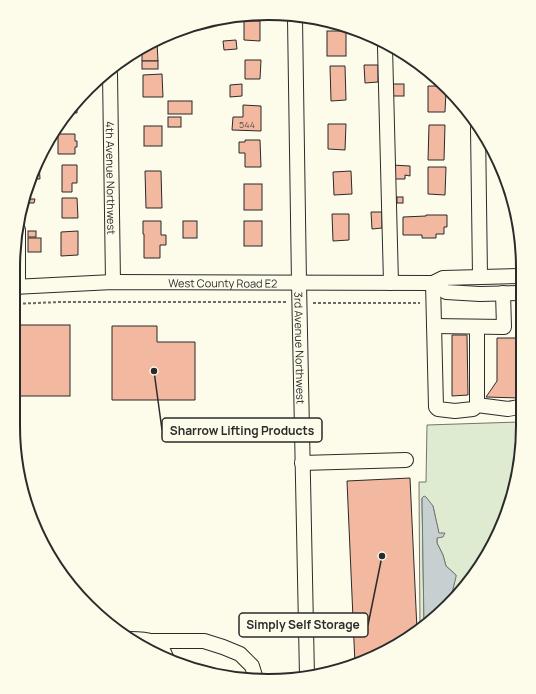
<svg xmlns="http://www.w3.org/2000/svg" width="536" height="694" viewBox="0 0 536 694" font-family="Manrope,sans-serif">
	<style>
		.green { fill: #deebd1; stroke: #74746e }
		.water { fill: #c7d0d0; stroke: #74746e }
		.building { fill: #f2b8a0; stroke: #2b2b2b }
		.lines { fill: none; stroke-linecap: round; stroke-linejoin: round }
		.minor-casing { stroke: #2b2b2b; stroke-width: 16 }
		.path { stroke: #6a6964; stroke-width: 2; stroke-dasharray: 3 2; stroke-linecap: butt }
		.minor { stroke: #fdfbea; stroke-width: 14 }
		.labels { text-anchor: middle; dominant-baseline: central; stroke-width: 3; stroke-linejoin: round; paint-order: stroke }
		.number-label { font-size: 9px; fill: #5d4e48 }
		.street-label { font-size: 11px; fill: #2b2b2b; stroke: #fdfbea }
		.rim { fill: none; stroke: #2b2b2b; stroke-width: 2 }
		.leader { fill: none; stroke: #2b2b2b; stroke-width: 1.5 }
		.callout-dot { fill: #2b2b2b; stroke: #fdfbea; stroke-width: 1.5 }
		.callout { fill: #fdfbea; stroke: #2b2b2b; stroke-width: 1.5 }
		.callout-label { font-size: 12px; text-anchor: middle; font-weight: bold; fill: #2b2b2b }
	</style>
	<rect width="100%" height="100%" fill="#fdfbea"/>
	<path class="green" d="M519,422L518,476L480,568L444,609L451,597L456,575L446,566L443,555L437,543V538L442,533L439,534L433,506L422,498L424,625L420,628L419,482H426L427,425Z"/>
	<path class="water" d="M424,496L426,497L433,506L439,533H445L443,537L437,538V543L443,555L446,566L456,575V577L451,597L444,609L424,625L422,498Z"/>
	<g class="building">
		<path d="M244,21H260V41L244,40Z"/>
		<rect x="327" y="31" width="19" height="25"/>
		<path d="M236,40L237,49L224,50L223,41Z"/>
		<path d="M157,42L158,61H142V47Z"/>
		<path d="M245,60H261L260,79H245Z"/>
		<rect x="142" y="61" width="16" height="8"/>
		<path d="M364,65H378V82L365,83Z"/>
		<path d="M330,66H345L346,100L331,101Z"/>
		<path d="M162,74L163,97H143V75Z"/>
		<path d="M242,84V96L230,97V85Z"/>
		<rect x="391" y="84" width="13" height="12"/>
		<path d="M428,86H441L446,91L445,112H428Z"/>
		<rect x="168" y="101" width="24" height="13"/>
		<path d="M77,102V113H65H66Z"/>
		<path d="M243,105L261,106V131L232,130L233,117H243Z"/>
		<rect x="168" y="117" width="13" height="10"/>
		<path d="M328,124H346L345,150L328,149Z"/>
		<path d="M429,125H445L444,160H428Z"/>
		<rect x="144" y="126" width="18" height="20"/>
		<path d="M56,131V139H52Z"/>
		<path d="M58,134H75V141H77V147H75V154H58Z"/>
		<path d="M245,140H260L261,167H245V153H239V142H245Z"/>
		<path d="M39,163L40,179H31Z"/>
		<path d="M62,165H77V183H72V192H62Z"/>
		<path d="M392,165L410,166V176L405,175V179H392Z"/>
		<path d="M428,167H446L445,195L428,194Z"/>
		<path d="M145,171H161L162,208H146Z"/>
		<path d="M351,171L352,194L334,195L333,172Z"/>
		<rect x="244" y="184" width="18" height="26"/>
		<rect x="397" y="197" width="6" height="6"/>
		<path d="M62,198H77L78,218H62Z"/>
		<path d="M27,199H35L34,203H27Z"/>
		<path d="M512,200L516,221H513Z"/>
		<path d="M371,212H382V228L372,229Z"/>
		<path d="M332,214H349V240L333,241Z"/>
		<path d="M426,215H447V227H444V234H436V238H422V235H403V217L426,216Z"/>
		<path d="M143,221H161V235H166V245H160V258H144V234H143Z"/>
		<rect x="183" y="221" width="14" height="17"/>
		<rect x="244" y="221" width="18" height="25"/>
		<rect x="28" y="231" width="8" height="6"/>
		<path d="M78,231V255L61,256V232Z"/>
		<rect x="28" y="238" width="13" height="14"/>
		<rect x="13" y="325" width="57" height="71"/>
		<path d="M112,326H157V342H195V400H112Z"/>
		<path d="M452,335H467L468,395L452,396Z"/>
		<path d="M497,338H521L520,398L486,397L497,381Z"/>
		<path d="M410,478L417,630L396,647L355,664L347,481Z"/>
	</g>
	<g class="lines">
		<defs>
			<g id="minor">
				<path id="s1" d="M295,19L299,283L307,676"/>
				<path d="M385,47L391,283"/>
				<path id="s2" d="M110,74L113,282"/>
				<path d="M478,128L480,276"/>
				<path d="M18,230V287"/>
				<path d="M433,283L436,407L438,409L455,411L473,409L477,405V327"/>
				<path d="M433,283L446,292L480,294L522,293"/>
				<path id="s3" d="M13,287L113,282L433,283L443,278L522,276"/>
				<path d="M434,326L504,327L503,293"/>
				<path d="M477,405L508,409L519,407"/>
				<path d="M302,463L406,460"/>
				<path d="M130,639C147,639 160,640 166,657"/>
				<path d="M153,641H204L223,647L240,654L252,666L256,679"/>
			</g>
		</defs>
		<use href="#minor" class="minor-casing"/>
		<g class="path">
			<path d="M313,303H420"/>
			<path d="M13,304L60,302H286"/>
		</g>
		<use href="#minor" class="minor"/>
	</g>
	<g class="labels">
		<g class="number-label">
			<text x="247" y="124">544</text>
		</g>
		<g class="street-label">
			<text stroke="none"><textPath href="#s2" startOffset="104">4th Avenue Northwest</textPath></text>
			<text stroke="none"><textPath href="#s3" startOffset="210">West County Road E2</textPath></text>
			<text stroke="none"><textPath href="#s1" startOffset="329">3rd Avenue Northwest</textPath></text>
		</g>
	</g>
	<path d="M0 0H536V694H0ZM268 20H268A248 248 0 0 1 516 268V426A248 248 0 0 1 268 674H268A248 248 0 0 1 20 426V268A248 248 0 0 1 268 20Z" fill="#fdfbea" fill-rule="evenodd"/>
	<path class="rim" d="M268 20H268A248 248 0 0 1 516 268V426A248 248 0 0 1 268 674H268A248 248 0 0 1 20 426V268A248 248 0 0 1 268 20Z"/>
	<path class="leader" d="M154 371L162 430M382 556L368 625"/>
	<g class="callout-dot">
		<circle cx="154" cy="371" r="4"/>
		<circle cx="382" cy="556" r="4"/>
	</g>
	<g class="callout">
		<rect x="162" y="418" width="160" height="24" rx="4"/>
		<rect x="239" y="613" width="129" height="24" rx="4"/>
	</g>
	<g class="callout-label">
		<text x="242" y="435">Sharrow Lifting Products</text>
		<text x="303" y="629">Simply Self Storage</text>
	</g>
</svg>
